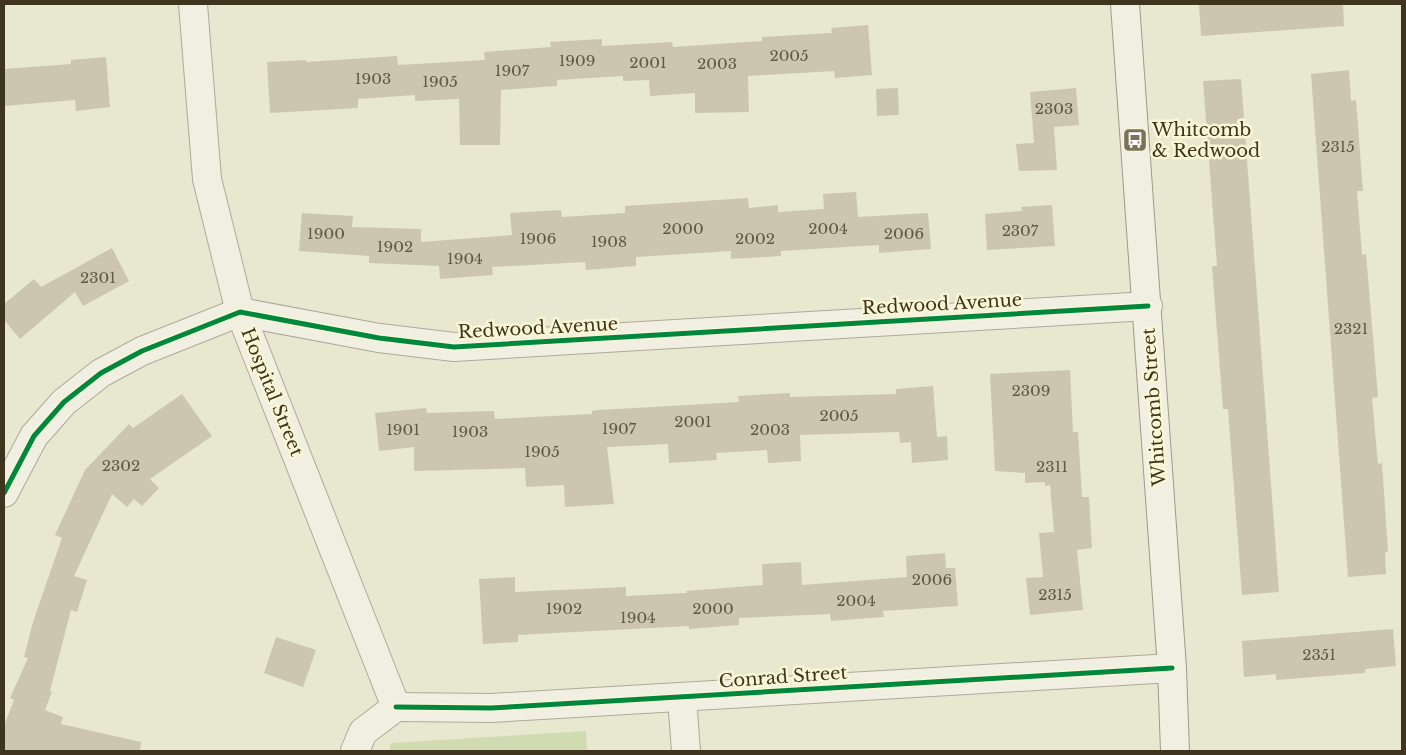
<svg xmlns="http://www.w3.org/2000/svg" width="1406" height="755" viewBox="0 0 1406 755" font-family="'Libre Baskerville',serif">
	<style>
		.green { fill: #d1dbb1 }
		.building { fill: #ccc6b0 }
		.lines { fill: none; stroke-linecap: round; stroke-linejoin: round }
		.street-casing { stroke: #aeaa98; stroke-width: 30 }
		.secondary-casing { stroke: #9d9b88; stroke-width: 30 }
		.street { stroke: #f0efe2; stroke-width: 28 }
		.secondary { stroke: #f0efe2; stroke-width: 28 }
		.cycleway-casing { stroke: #f9f7d5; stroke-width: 8 }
		.cycleway { stroke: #00873e; stroke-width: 5 }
		.labels { text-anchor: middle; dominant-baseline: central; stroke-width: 5; stroke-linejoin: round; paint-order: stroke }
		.number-label { font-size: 15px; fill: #625942 }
		.poi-label { font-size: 18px; fill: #3f351e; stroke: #f9f7d5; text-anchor: start }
		.street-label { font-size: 18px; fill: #3f351e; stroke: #f9f7d5 }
	</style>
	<rect width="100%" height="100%" fill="#e8e7d0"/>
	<path class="green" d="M586,731L587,751H389L391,743Z"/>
	<g class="building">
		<path d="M1199,4H1343L1344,26L1201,36Z"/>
		<path d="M868,25L872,75L835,78L834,71L748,76L749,112L695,113V93L650,96L649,80L623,81V76L557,80V86L501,90L500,145H460L459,99L415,101V95L358,99V108L270,113L267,62L306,60V62L397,56L398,65L485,60L484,52L551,47L550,42L602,39V46L672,42L673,47L762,41V37L832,33L831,28Z"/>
		<path d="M106,57L110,107L76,111L75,100L4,106V69L71,64V60Z"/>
		<path d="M1349,70L1351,101L1356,100L1363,191H1357L1362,255L1366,254L1378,397L1372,398L1378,464L1382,463L1388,552H1385L1386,574L1348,577L1311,74Z"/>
		<path d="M1241,79L1279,592L1242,595L1228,409H1223L1212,266H1217L1203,81Z"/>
		<path d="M898,88L899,115L877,116L876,89Z"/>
		<path d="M1076,88L1079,125L1054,127L1057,170L1019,171L1016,144L1034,143L1030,92Z"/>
		<path d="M856,192L858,217L928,213L931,249L879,253V245L781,251V256L731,259V251L636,257V266L586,270L585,262L492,267L493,275L440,279L439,266L369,263V256L299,251L302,213L353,216L352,227L421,229V242L512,235L510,213L561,210L562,217L625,213V206L748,198L749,208L778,205V212L824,209L823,194Z"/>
		<path d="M1052,205L1055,246L987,250L985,214L1022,211L1021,207Z"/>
		<path d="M112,248L129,281L83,306L75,292L20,339L4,320V304L34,279L41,287Z"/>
		<path d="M1070,370L1073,432H1078L1082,497H1089L1092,548L1077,550L1083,610L1030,615L1026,578L1043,577L1039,533L1054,532L1050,485L1045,486V482L1025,483V473L995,471L990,374Z"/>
		<path d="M933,386L937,437L947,436L948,460L912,463L911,442L900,443L899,432L800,435L801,461L768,463L767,450L716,453L717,460L669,463L668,444L607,447L614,504L565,507L564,485L526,487L525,468L414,471V447L379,451L375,413L426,408L427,413L494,411L495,419L592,414V411L599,410L739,402L738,396L790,393V397L896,394V389Z"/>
		<path d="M182,394L212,436L150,479L159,488L142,506L134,499L127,507L112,494L74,576L87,580L77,612L71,610L50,691L52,692L45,710L63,717L61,724L141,742L140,751H4V726L14,700L10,698L28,658L24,657L33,622L62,538L55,535L85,470L129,424L133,428Z"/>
		<path d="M945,553L946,568H955L958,606L883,611L884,617L831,621L830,614L739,618V625L689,629V626L518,635V642L483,644L479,579L515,577V592L626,587V596L687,593L686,591L763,585L762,564L801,562L802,585L907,577L906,556Z"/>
		<path d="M1393,629L1396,666L1365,669V673L1276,680V674L1244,677L1242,641Z"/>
		<path d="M276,637L316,650L303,687L264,673Z"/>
	</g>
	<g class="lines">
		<defs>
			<g id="street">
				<path d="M193,4L207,179L240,312L396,707"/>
				<path d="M4,493L34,436L64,402L101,373L142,351L240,312L379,338L454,347L1148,306"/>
				<path d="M682,698L686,751"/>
				<path d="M396,707L491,708L1172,668"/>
				<path d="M355,751L363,732L396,707"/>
			</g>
			<path id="secondary" d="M1125,4L1172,668L1175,751"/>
		</defs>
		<use href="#street" class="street-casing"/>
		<use href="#secondary" class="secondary-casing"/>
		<use href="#street" class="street"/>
		<use href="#secondary" class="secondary"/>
		<defs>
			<g id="cycleway">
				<path d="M4,493L34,436L64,402L101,373L142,351L240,312L379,338L454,347L1148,306"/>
				<path d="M396,707L491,708L1172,668"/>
			</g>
		</defs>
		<use href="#cycleway" class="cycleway-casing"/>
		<use href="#cycleway" class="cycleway"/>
	</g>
	<defs>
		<symbol id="bus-square" viewBox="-11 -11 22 22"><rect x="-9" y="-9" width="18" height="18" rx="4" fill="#7a735c" stroke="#f9f7d5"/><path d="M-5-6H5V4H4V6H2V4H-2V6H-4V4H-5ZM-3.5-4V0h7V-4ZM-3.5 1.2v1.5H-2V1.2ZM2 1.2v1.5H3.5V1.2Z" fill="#fff"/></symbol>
	</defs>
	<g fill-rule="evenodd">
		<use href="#bus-square" x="1121" y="126" width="28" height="28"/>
	</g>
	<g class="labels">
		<g class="number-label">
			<text x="789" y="55">2005</text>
			<text x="577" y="60">1909</text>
			<text x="648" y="62">2001</text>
			<text x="717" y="63">2003</text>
			<text x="512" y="70">1907</text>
			<text x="373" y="78">1903</text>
			<text x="440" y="81">1905</text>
			<text x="1054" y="108">2303</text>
			<text x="1338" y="146">2315</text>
			<text x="683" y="228">2000</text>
			<text x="828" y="228">2004</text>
			<text x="1020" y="230">2307</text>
			<text x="326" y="233">1900</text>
			<text x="904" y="233">2006</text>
			<text x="538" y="238">1906</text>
			<text x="755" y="238">2002</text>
			<text x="609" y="241">1908</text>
			<text x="395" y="246">1902</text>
			<text x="465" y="258">1904</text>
			<text x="98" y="277">2301</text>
			<text x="1351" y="328">2321</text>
			<text x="1031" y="390">2309</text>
			<text x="839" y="415">2005</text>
			<text x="693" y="421">2001</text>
			<text x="619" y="428">1907</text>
			<text x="403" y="429">1901</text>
			<text x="770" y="429">2003</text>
			<text x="470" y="431">1903</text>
			<text x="542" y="451">1905</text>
			<text x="121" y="465">2302</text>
			<text x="1052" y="466">2311</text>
			<text x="932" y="579">2006</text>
			<text x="1055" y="594">2315</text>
			<text x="856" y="600">2004</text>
			<text x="564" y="608">1902</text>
			<text x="713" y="608">2000</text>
			<text x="638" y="617">1904</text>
			<text x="1319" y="654">2351</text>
		</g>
		<g class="poi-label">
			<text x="1152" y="130">Whitcomb<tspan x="1152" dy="21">&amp; Redwood</tspan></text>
		</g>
		<g class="street-label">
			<text transform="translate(942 304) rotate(-3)">Redwood Avenue</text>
			<text transform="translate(538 328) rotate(-3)">Redwood Avenue</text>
			<text transform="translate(272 392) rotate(68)">Hospital Street</text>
			<text transform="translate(1154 407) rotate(-94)">Whitcomb Street</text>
			<text transform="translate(783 677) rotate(-4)">Conrad Street</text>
		</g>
	</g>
	<rect width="1406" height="755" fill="none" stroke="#3f351e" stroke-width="10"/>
</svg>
